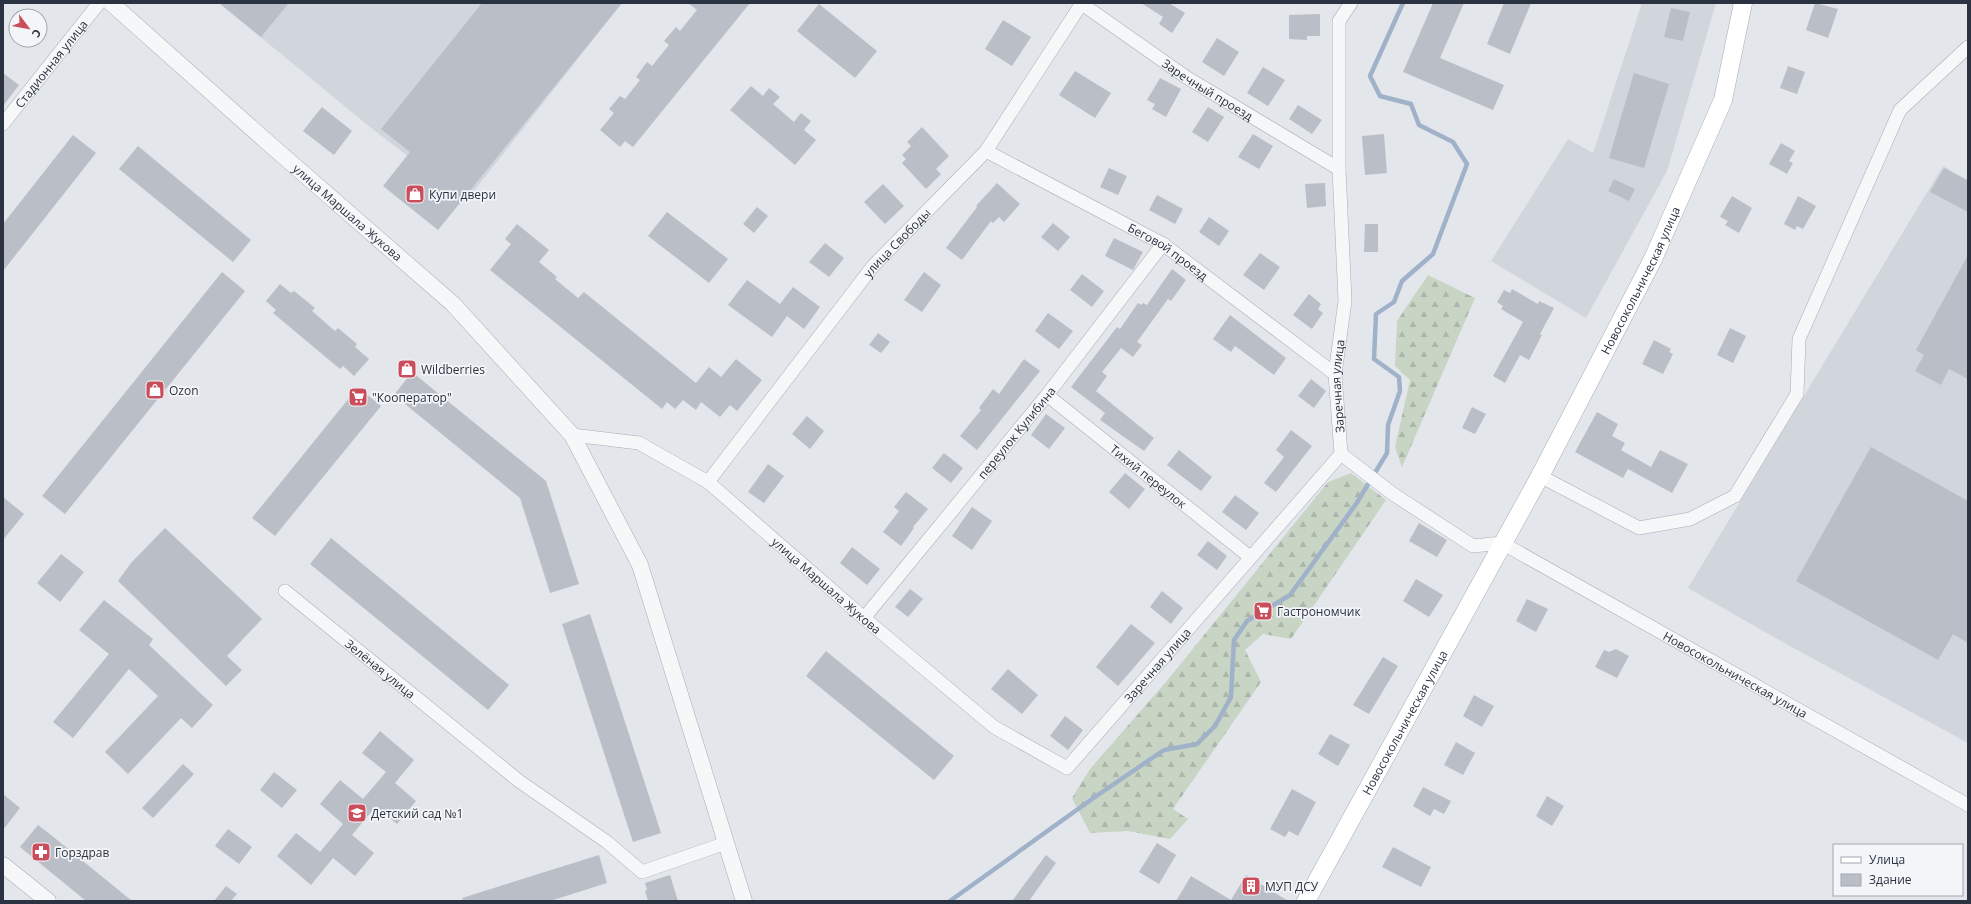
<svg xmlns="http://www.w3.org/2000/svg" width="1971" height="904" viewBox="0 0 1971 904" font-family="'Open Sans',sans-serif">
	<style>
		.built { fill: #d1d5dc }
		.forest { fill: url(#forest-firs) }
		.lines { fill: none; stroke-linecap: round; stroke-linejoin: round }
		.stream { stroke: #9fb2c9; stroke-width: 4.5 }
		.building { fill: #babfc7 }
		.minor-casing { stroke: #a8adb5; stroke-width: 14 }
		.tertiary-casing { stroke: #a8adb5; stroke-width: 17 }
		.secondary-casing { stroke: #a8adb5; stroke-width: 19 }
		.minor { stroke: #f5f7f9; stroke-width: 13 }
		.tertiary { stroke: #f5f7f9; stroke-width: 16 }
		.secondary { stroke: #fff; stroke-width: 18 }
		.labels { text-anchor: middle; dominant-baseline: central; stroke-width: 3.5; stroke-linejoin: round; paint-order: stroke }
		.street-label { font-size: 12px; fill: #2b3342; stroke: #f3f5f8 }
		.poi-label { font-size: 12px; fill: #2b3342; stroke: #f3f5f8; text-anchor: start }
	</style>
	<defs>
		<pattern id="forest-firs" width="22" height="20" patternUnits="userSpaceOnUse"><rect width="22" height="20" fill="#c8d4c4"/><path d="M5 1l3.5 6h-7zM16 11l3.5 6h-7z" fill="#acb6aa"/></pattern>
	</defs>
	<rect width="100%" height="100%" fill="#e3e6eb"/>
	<g class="built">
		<path d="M219,3H622L466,201L370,127Z"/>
		<path d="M1642,3H1716L1667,171L1586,318L1491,261L1568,139L1593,153Z"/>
		<path d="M1943,166L1968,180V743L1779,640L1688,588Z"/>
	</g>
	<g class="forest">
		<path d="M1428,275L1475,298L1402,467L1395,447L1410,380L1395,366L1397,321Z"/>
		<path d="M1351,473L1386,500L1291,639L1263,634L1245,650L1261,682L1173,809L1188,819L1170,839L1128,831L1090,833L1072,798L1090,769L1166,682L1328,482Z"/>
	</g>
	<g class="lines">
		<path class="stream" d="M950,901L1092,799L1164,750L1197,744L1215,726L1231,697L1234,640L1247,621L1290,595L1356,504L1387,453L1388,425L1400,391L1399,377L1374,359L1376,314L1394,302L1402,281L1433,254L1467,164L1453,142L1419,125L1411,104L1380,96L1370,76L1403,3"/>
	</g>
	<g class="building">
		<path d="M219,3H289L261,37Z"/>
		<path d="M482,3H622L438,230L383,186L410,152L381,129Z"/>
		<path d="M688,3H750L633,147L625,141L620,147L600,130L614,113L609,109L620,96L625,99L640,80L636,77L647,62L652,66L669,45L664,41L676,27L680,31L697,10Z"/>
		<path d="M1141,3H1169L1185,13L1172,33L1159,24L1163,17Z"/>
		<path d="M1433,3H1464L1440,58L1504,85L1493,110L1403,72Z"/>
		<path d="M1504,3H1531L1510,54L1487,44Z"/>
		<path d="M1815,3L1838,9L1828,38L1806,30Z"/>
		<path d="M819,4L877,51L855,78L797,31Z"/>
		<path d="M1671,8L1690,12L1683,41L1664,37Z"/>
		<path d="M1320,14V36H1307V40L1289,39V15Z"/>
		<path d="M1003,20L1031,37L1012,66L985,49Z"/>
		<path d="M1217,38L1239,52L1224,76L1202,62Z"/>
		<path d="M1788,66L1805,72L1797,94L1780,88Z"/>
		<path d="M1263,67L1285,80L1268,106L1247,93Z"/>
		<path d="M1075,71L1111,93L1095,118L1059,95Z"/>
		<path d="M3,73L19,85L3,106Z"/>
		<path d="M1634,73L1669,84L1644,168L1609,158Z"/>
		<path d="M1160,78L1181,89L1166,117L1152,109L1155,104L1147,100Z"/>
		<path d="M751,86L763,96L769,88L780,97L773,104L794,122L801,113L811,121L804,130L816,140L795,165L730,110Z"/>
		<path d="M1298,105L1322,120L1312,134L1289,119Z"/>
		<path d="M322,107L352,131L334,155L303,131Z"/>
		<path d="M1208,107L1224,117L1208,142L1192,132Z"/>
		<path d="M922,127L949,156L936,169L941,174L926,189L902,163L906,159L902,155L911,146L907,142Z"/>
		<path d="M1253,134L1273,146L1259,169L1238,157Z"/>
		<path d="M1384,134L1387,173L1365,175L1362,136Z"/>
		<path d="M73,135L96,153L3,271V224Z"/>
		<path d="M1781,143L1795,151L1789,161L1793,163L1787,174L1769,164Z"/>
		<path d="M138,146L251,240L233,262L119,169Z"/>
		<path d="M1109,168L1127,176L1118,195L1100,187Z"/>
		<path d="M1944,168L1968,181V212L1930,192Z"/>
		<path d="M1614,179L1635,189L1629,201L1608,191Z"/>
		<path d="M997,183L1020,204L1004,222L999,217L993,223L991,221L962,260L946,248L977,207L976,206Z"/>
		<path d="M1325,183L1326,206L1307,208L1305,184Z"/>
		<path d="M883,184L904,206L885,224L864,202Z"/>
		<path d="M1157,195L1183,209L1175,224L1149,210Z"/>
		<path d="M1732,196L1752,208L1739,233L1725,225L1728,221L1720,217Z"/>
		<path d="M1798,196L1816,206L1803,229L1797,226L1795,230L1784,224Z"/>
		<path d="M757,207L768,216L754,233L743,224Z"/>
		<path d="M667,212L728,259L709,283L648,236Z"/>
		<path d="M1209,217L1229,231L1219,246L1199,232Z"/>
		<path d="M1053,223L1070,237L1058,251L1041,237Z"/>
		<path d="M517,224L549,250L539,262L557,277L555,279L578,298L584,292L696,383L709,367L721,377L736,359L762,380L737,411L730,405L720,417L701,402L696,410L683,400L675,409L667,402L662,409L490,270L511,244L505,239Z"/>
		<path d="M1365,224H1378V252H1364Z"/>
		<path d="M1114,238L1143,252L1133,270L1105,256Z"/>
		<path d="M825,243L844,258L829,277L809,262Z"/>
		<path d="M1260,253L1280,267L1264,290L1243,275Z"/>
		<path d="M1968,255V379L1949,369L1941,385L1915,371L1924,355L1916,350Z"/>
		<path d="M1172,269L1186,280L1171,301L1168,299L1137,342L1142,345L1133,357L1121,348L1102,372L1107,376L1096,391L1154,438L1144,451L1100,420L1105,413L1071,387L1117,327L1120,329L1138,303L1141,305L1143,303L1147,305Z"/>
		<path d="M222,272L245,291L65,514L42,496Z"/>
		<path d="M924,272L941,285L922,312L904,300Z"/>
		<path d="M1082,274L1104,291L1092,307L1070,290Z"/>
		<path d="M747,280L780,304L793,287L820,307L804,329L787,316L772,337L728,305Z"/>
		<path d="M280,284L291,293L294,291L315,308L312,311L335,331L338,328L357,344L355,347L369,359L354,376L343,366L340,369L273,313L276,310L266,301Z"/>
		<path d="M1512,289L1538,304L1539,301L1554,308L1540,334L1542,335L1529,360L1520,355L1505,383L1493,376L1523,322L1501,309L1503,306L1497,302L1504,290L1510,293Z"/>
		<path d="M1309,294L1321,304L1318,309L1323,313L1312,329L1293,315Z"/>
		<path d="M1048,313L1073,331L1059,349L1035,331Z"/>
		<path d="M1230,315L1286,358L1274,375L1235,346L1231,352L1213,339Z"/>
		<path d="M1730,328L1746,336L1733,363L1717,355Z"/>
		<path d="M878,333L890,342L881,353L869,345Z"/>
		<path d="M1654,340L1671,349L1669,352L1673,354L1663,374L1642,364Z"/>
		<path d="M1024,359L1040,371L977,450L960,436L981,410L979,408L993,389L999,394Z"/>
		<path d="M412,372L546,481L579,584L550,593L520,498L394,395Z"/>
		<path d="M1311,379L1326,391L1314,408L1298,396Z"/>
		<path d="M358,387L381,406L275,536L252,518Z"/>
		<path d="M1472,407L1486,414L1475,434L1462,428Z"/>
		<path d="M1597,412L1618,424L1612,436L1625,443L1621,450L1651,467L1660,450L1688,464L1672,493L1628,469L1623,478L1575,452Z"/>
		<path d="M1046,414L1065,428L1049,449L1031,435Z"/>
		<path d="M807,416L824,431L810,449L792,434Z"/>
		<path d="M1291,430L1312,446L1276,492L1264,483L1284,457L1276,450Z"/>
		<path d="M1871,447L1968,501V643L1953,634L1938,660L1796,581Z"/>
		<path d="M1179,450L1212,477L1201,491L1167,465Z"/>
		<path d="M944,453L963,468L951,483L932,468Z"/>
		<path d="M768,464L784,476L764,503L748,492Z"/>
		<path d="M1125,473L1145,489L1129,509L1109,492Z"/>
		<path d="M906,492L928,509L913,527L914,528L901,546L883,532L899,511L894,507Z"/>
		<path d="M1235,495L1259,513L1246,530L1222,512Z"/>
		<path d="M3,497L24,514L3,540Z"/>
		<path d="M972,507L992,521L972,550L952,536Z"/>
		<path d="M1419,523L1447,540L1437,557L1409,541Z"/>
		<path d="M165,528L262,619L227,656L242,670L226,686L118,581L131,563Z"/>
		<path d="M331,538L509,685L488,710L310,564Z"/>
		<path d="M1208,541L1227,556L1217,570L1197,555Z"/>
		<path d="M852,547L880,569L867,585L840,563Z"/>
		<path d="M61,554L84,572L60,602L37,583Z"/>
		<path d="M1416,579L1443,595L1429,617L1403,601Z"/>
		<path d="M910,589L923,599L908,617L895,607Z"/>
		<path d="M1162,591L1183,608L1171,624L1150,607Z"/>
		<path d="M1527,599L1548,609L1536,632L1516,621Z"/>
		<path d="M104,600L153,639L149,645L213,705L192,728L181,718L128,774L105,752L158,696L129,669L73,738L53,722L109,654L79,630Z"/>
		<path d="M590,614L661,833L633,842L562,624Z"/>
		<path d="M1131,624L1155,643L1118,686L1096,667Z"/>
		<path d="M1616,649L1629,656L1617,678L1595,667L1604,650L1609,652Z"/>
		<path d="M826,651L954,756L934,780L806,676Z"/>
		<path d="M1383,657L1398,666L1369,714L1353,705Z"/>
		<path d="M1008,669L1038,695L1022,714L991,689Z"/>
		<path d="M1474,695L1494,706L1482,727L1463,716Z"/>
		<path d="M1065,716L1083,730L1068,750L1050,736Z"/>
		<path d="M380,731L414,760L395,783L416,801L397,824L376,806L352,835L374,853L355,876L333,858L311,885L277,856L296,833L320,852L343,824L320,804L340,780L363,799L386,772L362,753Z"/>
		<path d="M1330,734L1350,745L1338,766L1318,754Z"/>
		<path d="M1456,742L1475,753L1463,775L1444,765Z"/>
		<path d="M183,764L194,774L153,818L142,808Z"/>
		<path d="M274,772L297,790L282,808L260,790Z"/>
		<path d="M1423,787L1451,801L1444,814L1434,809L1430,816L1413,806Z"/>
		<path d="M1292,789L1316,802L1298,836L1289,831L1285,837L1270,829Z"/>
		<path d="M3,794L20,808L3,830Z"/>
		<path d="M1547,796L1564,806L1552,826L1536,816Z"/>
		<path d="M38,825L51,835L132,901H86L20,847Z"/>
		<path d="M228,829L252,847L239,864L215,846Z"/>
		<path d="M1157,843L1176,855L1159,884L1139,872Z"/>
		<path d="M1393,847L1431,867L1421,887L1382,867Z"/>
		<path d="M599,855L607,883L550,901H463L462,898Z"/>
		<path d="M1046,855L1056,863L1029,901H1012Z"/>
		<path d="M670,875L678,901H648L645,891L647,890L645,883Z"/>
		<path d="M1246,875L1288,901H1176L1191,876L1231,900Z"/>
		<path d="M226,886L237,894L231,901H214Z"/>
	</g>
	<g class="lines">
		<defs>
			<g id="minor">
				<path id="s1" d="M1082,4L1186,77L1339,169"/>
				<path id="s2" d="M3,124L99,3"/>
				<path id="s3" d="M986,151L1163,244L1335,374"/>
				<path id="s4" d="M1047,395L1250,557"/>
				<path id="s5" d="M572,435L639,443L708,482L864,618L994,727L1067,768L1341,454L1335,374L1345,301L1339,169V21L1351,3"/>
				<path id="s6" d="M1341,454L1393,494L1473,546L1502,543L1968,805"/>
				<path d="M1540,476L1639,528L1690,519L1735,496L1797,394L1799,339L1900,110L1968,47"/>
				<path id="s7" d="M708,482L873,266L986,151L1082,3"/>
				<path id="s8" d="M285,591L519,781L607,842L642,872L726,843"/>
				<path id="s9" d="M864,618L1047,395L1163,244"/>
			</g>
			<g id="tertiary">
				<path id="s10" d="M111,3L266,141L453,304L572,435L640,565L744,901"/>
				<path d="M3,865L48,901"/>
			</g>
			<g id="secondary">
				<path id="s11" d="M1306,901L1540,476L1653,259L1723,100L1743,3"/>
			</g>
		</defs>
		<use href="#minor" class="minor-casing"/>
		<use href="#tertiary" class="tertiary-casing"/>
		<use href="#secondary" class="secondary-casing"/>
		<use href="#minor" class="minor"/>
		<use href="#tertiary" class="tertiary"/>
		<use href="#secondary" class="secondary"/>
	</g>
	<defs>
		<symbol id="shop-square" viewBox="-11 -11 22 22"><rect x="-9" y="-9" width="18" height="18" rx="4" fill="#ca4d5c" stroke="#f3f5f8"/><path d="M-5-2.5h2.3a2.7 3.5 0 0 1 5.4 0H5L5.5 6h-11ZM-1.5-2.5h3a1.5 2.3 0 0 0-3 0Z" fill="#fff"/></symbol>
		<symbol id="supermarket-square" viewBox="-11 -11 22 22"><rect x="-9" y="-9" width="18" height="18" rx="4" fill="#ca4d5c" stroke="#f3f5f8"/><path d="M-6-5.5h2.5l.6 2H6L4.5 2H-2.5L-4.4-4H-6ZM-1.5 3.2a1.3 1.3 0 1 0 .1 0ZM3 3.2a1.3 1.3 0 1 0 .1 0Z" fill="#fff"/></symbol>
		<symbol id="school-square" viewBox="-11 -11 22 22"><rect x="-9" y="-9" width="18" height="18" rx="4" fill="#ca4d5c" stroke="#f3f5f8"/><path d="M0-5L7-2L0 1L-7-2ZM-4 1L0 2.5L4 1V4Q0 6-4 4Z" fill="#fff"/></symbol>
		<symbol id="pharmacy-square" viewBox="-11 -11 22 22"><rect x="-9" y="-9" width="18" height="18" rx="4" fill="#ca4d5c" stroke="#f3f5f8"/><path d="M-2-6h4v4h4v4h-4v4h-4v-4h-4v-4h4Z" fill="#fff"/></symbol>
		<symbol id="building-square" viewBox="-11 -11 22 22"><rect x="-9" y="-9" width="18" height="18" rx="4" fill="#ca4d5c" stroke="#f3f5f8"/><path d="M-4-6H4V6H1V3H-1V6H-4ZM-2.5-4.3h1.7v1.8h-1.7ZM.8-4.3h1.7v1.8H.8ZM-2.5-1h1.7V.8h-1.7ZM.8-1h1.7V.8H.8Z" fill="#fff"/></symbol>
	</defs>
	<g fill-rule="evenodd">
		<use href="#shop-square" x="404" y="183" width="22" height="22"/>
		<use href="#shop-square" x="396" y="358" width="22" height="22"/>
		<use href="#shop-square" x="144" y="379" width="22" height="22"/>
		<use href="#supermarket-square" x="347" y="386" width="22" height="22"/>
		<use href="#supermarket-square" x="1252" y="600" width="22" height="22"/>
		<use href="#school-square" x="346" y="802" width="22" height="22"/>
		<use href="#pharmacy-square" x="30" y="841" width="22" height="22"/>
		<use href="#building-square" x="1240" y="875" width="22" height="22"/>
	</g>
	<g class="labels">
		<g class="street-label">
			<text stroke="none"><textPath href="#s2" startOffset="77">Стадионная улица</textPath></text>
			<text stroke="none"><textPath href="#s1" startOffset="152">Заречный проезд</textPath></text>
			<text stroke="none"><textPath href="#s10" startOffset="316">улица Маршала Жукова</textPath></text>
			<text stroke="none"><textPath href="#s7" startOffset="305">улица Свободы</textPath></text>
			<text stroke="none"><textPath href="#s3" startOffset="208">Беговой проезд</textPath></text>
			<text stroke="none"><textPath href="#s11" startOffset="705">Новосокольническая улица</textPath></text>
			<text stroke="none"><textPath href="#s5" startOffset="1092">Заречная улица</textPath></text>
			<text stroke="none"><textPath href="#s9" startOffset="240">переулок Кулибина</textPath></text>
			<text stroke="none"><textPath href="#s4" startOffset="130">Тихий переулок</textPath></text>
			<text stroke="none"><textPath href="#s5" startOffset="304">улица Маршала Жукова</textPath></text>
			<text stroke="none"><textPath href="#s5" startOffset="744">Заречная улица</textPath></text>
			<text stroke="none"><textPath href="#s8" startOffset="123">Зелёная улица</textPath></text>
			<text stroke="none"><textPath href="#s6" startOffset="458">Новосокольническая улица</textPath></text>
			<text stroke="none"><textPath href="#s11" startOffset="204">Новосокольническая улица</textPath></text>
		</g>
		<g class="poi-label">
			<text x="429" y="194">Купи двери</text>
			<text x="421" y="369">Wildberries</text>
			<text x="169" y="390">Ozon</text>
			<text x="372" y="397">"Кооператор"</text>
			<text x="1277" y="611">Гастрономчик</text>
			<text x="371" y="813">Детский сад №1</text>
			<text x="55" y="852">Горздрав</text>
			<text x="1265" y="886">МУП ДСУ</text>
		</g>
	</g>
	<rect width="1971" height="904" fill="none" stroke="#2b3342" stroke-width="8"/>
	<rect x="1833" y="844" width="130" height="52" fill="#f3f5f8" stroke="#a3a7af"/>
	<rect x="1841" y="857" width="20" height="6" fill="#ffffff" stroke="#a3a7af"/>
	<text x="1869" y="864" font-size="12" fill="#2b3342">Улица</text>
	<rect x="1841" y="874" width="20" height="12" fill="#babfc7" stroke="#a3a7af"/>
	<text x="1869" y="884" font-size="12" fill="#2b3342">Здание</text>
	<g transform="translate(28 28) rotate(122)"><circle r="19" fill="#f3f5f8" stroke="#a3a7af"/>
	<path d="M0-3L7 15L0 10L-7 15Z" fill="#ca4d5c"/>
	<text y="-6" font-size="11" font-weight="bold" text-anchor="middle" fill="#2b3342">С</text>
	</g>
</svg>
